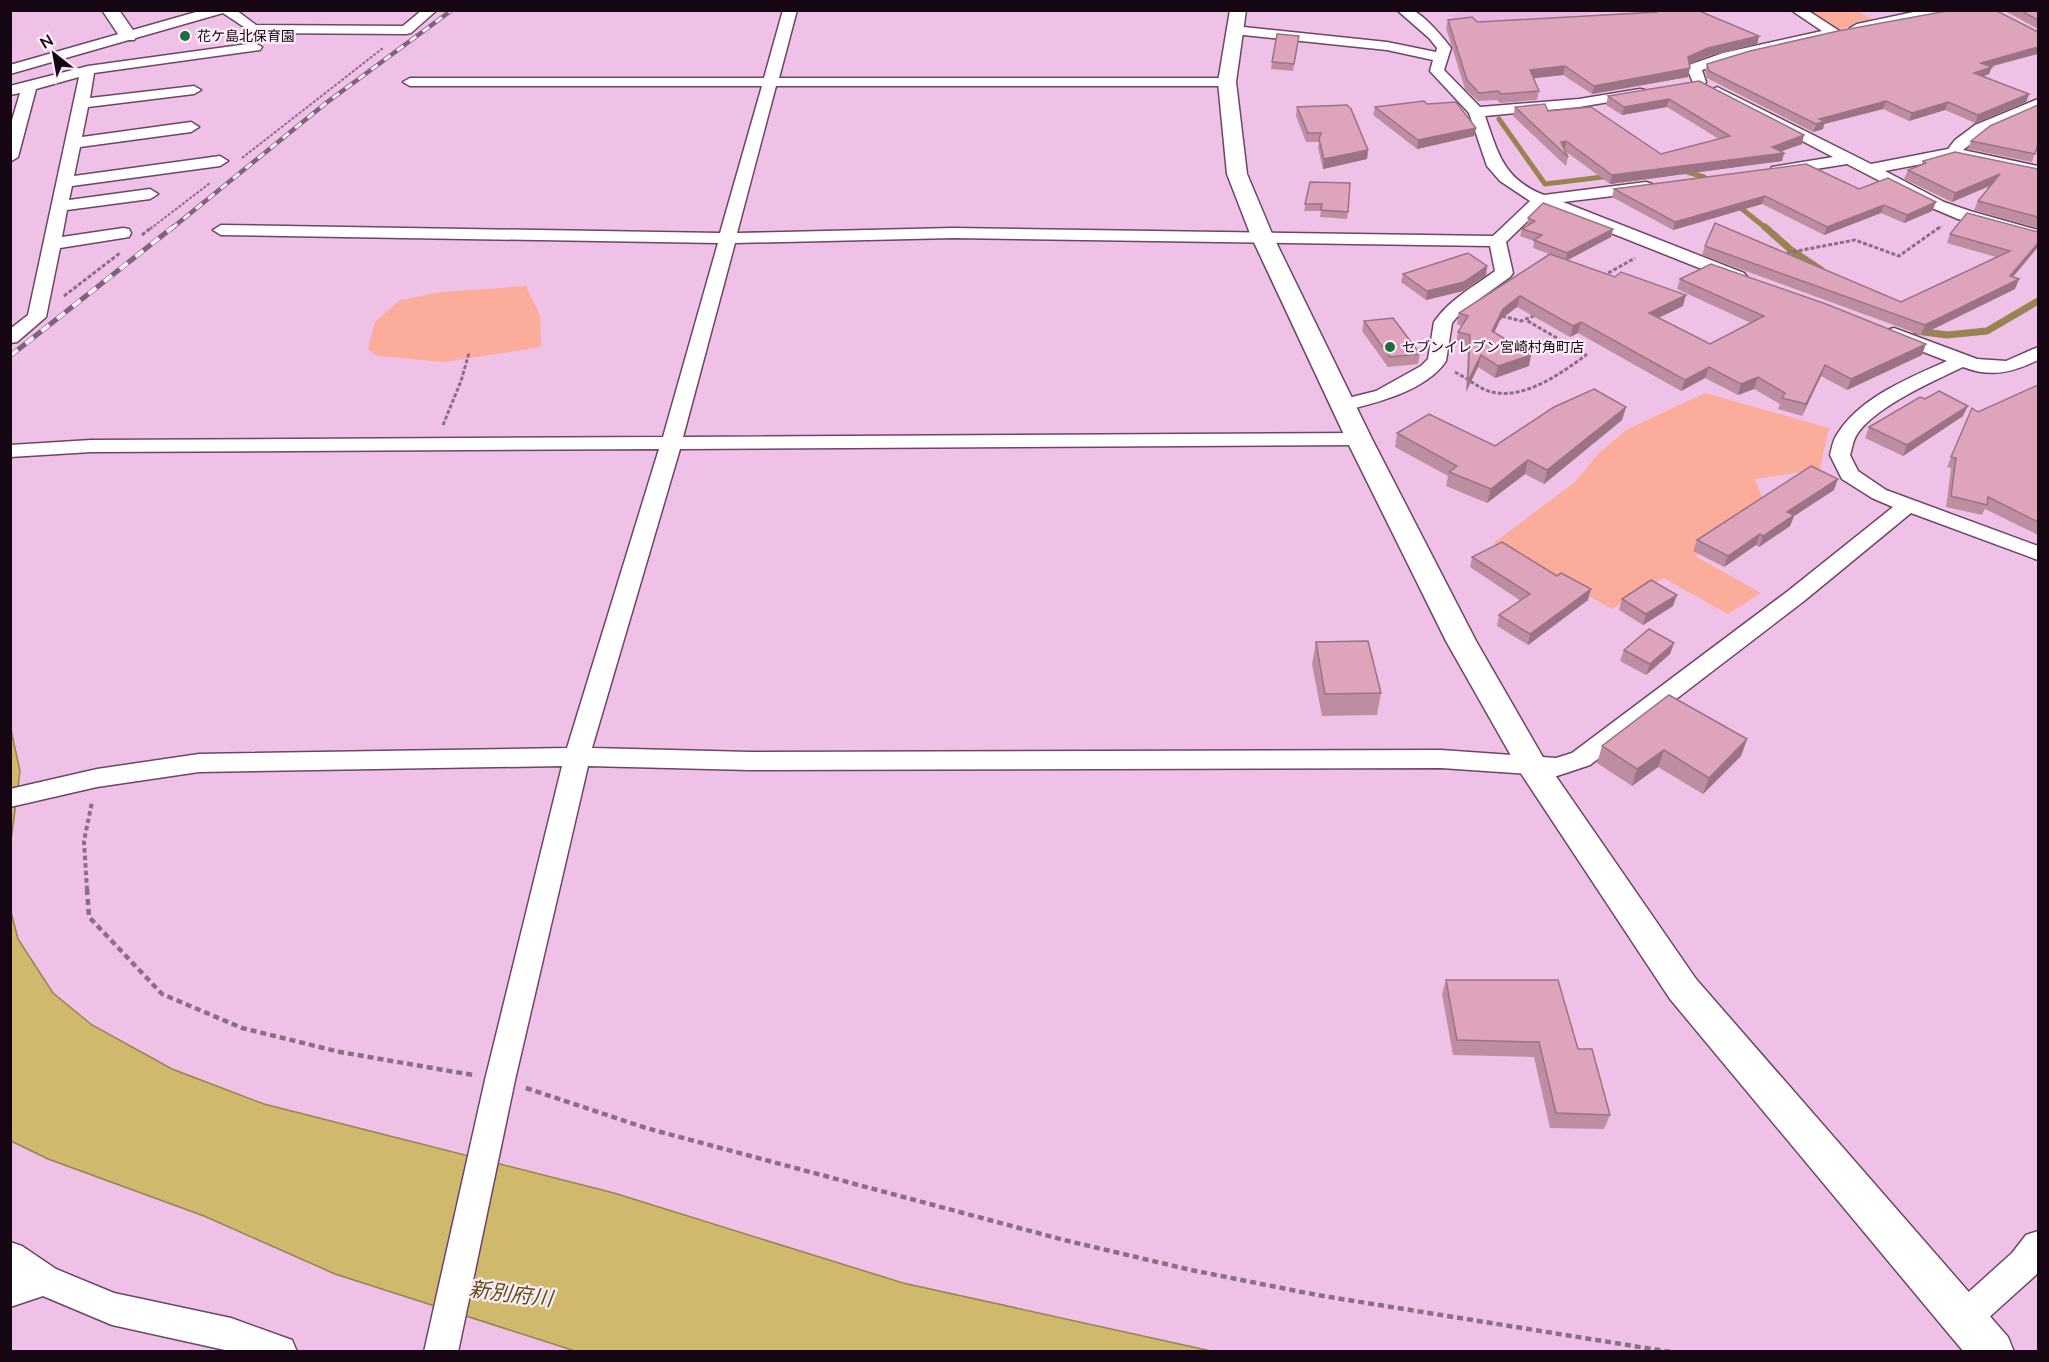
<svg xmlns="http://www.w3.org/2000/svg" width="2049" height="1362" viewBox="0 0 2049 1362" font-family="Mulish,'Noto Sans JP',sans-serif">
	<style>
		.built { fill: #eab5e1 }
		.green { fill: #fcac9b }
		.water { fill: #d0b86d; stroke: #988352; stroke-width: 1.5 }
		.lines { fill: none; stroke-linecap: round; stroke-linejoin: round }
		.stream-far1 { stroke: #988352; stroke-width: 5 }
		.stream { stroke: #988352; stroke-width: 7 }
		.minor-casing { stroke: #6d4567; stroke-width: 3 }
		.tertiary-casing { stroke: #6d4567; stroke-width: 3 }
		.path-far3 { stroke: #8d6c87; stroke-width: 2; stroke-dasharray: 3 1.5; stroke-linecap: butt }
		.path-far2 { stroke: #8d6c87; stroke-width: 3; stroke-dasharray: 4 2; stroke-linecap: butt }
		.path-far1 { stroke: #8d6c87; stroke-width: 4; stroke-dasharray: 4.5 3; stroke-linecap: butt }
		.path { stroke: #8d6c87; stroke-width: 4.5; stroke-dasharray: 6 4; stroke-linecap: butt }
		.minor { fill: #fff; fill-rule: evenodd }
		.tertiary { fill: #fff; fill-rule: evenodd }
		.rail-far1-casing { stroke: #81627b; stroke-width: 4.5 }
		.rail-casing { stroke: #81627b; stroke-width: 5 }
		.rail-far1 { stroke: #fdeefa; stroke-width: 3; stroke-dasharray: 8; stroke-linecap: butt }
		.rail { stroke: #fdeefa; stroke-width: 4; stroke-dasharray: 10; stroke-linecap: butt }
		.wall { fill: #bf8da2 }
		.shaded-wall { fill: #9b7384 }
		.building { fill: #dea4bc; stroke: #9b7384; stroke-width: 1.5 }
		.poi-dot { fill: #1e6d3d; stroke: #fdeefa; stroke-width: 2 }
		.labels { text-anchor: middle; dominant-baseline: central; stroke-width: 4.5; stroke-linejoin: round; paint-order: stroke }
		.far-poi-label { font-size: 14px; fill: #160613; stroke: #fdeefa; text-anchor: start }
		.near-water-label { font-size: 21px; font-style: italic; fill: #5d4c12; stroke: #fdeefa }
	</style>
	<rect width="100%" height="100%" fill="#f0c1e7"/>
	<path class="built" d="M1470,10H1590L1594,13L1486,25L1476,17L1454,18L1449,15Z"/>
	<g class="green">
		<path d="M1804,11H1856L1873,19L1842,29L1835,28Z"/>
		<path d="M526,286L540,315L541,347L445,362L377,356L368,349L375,322L400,300L442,292Z"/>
		<path d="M1705,393L1829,428L1820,469L1755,479L1768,512L1695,556L1761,593L1728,614L1663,578L1612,609L1494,543L1576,481L1598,454L1628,429Z"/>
	</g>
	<g class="water">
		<path d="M11,730L20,771L11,841Z"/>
		<path d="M10,908L18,939L53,993L92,1025L172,1069L264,1104L614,1193L903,1283L1211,1351H575L335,1274L204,1216L48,1159L11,1141Z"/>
	</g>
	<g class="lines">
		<g class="stream-far1">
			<path d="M1499,119L1545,184L1611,176"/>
			<path d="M1684,171L1704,177L1708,187"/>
			<path d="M1737,205L1767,229"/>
		</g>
		<g class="stream">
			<path d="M1765,227L1791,250L1821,270"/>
			<path d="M1916,331L1947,335L1987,331L2038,301"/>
		</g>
		<defs>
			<g id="minor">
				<path d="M203,10H236L256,25L403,26L422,10H437L411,33L406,34L253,33L223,13L10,74V65Z"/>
				<path d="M783,10H797L779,78H1227L1234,82L1227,86H776L737,233L953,228L1493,236L1530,201L1500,181L1487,166L1469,113L1430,71L1433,60L1387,50L1234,34L1227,30L1234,26L1387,42L1436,52L1437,48L1429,38L1397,10C1401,10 1408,9 1412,10C1424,15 1443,37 1451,48L1444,70L1480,107L1579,99L1640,89L1645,90L1647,93L1645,96L1579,107L1485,116C1498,153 1503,179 1544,195L1646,182L1652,184L1654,187L1646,192L1563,202L1744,273L1747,277L1744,281H1732L1543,206L1506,242L1513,273L1510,277L1461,312L1452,323L1446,361C1426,391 1376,403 1343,411L1336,409L1333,405L1336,401L1376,391L1421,366L1428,359L1434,322C1449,300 1473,287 1495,271L1490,246L953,238L735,243L683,437L1359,433L1366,435L1369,439L1366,443L1359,445L680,449L592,748L750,752L1441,750L1556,758L1572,753L1788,591L1893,507L1872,498L1842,479L1830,455C1832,448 1833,439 1838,433C1861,397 1909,378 1947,361L1887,338L1885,334L1887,330L1894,328L1977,359L2006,361L2038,347V360C2013,372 1991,378 1963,367C1934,381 1872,408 1856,436C1853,441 1852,449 1850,455L1858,471L1886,490L2038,546V560L1911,513L1804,601L1590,765L1557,776L1441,768L750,770L588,766L515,1080L458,1352H424L485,1080L562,766L199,772L97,787L10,807V789L97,769L199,754L567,748L659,449L91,452L10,457V445L91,440L663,437L718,243L221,235L213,230L221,225L720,233L762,86H410L403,82L410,78H764Z"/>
				<path d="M1791,10H1807L1841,32L1839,35L1716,65L1702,70L1706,82L1704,85H1694L1687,68L1689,65L1723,53L1822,31Z"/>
				<path d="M1923,10H1964L1958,14L1912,20L1857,32L1850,28L1857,24Z"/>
				<path d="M255,43L262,47L260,50L94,73L90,98L194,86L201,90L194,94L88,107L82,137L191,122L199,127L191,132L80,147L74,176L220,156L228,161L220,166L72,186L69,200L150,189L158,194L150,199L67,210L62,237L123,228L129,229L131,233L129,237L123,238L60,248L46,317L17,342L10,343V329L28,315L79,77L36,89L18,157L10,162V127L20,93L10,95V86L88,66Z"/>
				<path d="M1717,87L1871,164L1948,149L1955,140L1975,125L2038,99V109L1986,132L1963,150L2038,166V176L1953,158L1885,171L1944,202L1970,211L2038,230V240L1958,219L1932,208L1847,164L1778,175L1772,173L1770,170L1772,167L1833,157L1712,94L1710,91Z"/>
				<path d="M2038,1231V1271L2036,1275L1975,1330L1963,1335L1951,1330L1946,1319L1951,1308L2012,1253L2026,1235Z"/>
				<path d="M10,1242L22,1246L56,1269L114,1293L231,1318L292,1340L297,1352H234L112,1325L43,1296L10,1307Z"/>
			</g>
			<g id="tertiary">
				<path d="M102,10H119L137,36L134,40H122Z"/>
				<path d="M1230,10H1246L1236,82L1247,174L1273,236L1372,439L1476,641L1544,759L1696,979L2008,1337L2014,1352H1964L1948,1333L1670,999L1522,775L1446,641L1346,439L1251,236L1227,174L1218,82Z"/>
			</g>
		</defs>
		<use href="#minor" class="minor-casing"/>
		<use href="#tertiary" class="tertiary-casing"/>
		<g class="path-far3">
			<path d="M242,158L383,48"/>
			<path d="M150,229L210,183"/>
			<path d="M1938,229L1942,226"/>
		</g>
		<g class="path-far2">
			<path d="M142,235L152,227"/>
			<path d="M1781,254L1855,240L1899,256L1940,227"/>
			<path d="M1603,276L1635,258"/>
			<path d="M64,296L120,253"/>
			<path d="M1502,316L1521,321L1536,315"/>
			<path d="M1455,372C1467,378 1479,389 1492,392C1524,400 1562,373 1586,355L1526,320"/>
			<path d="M443,425L461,381L469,353"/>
		</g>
		<path class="path-far1" d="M87,890L84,841L92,802"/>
		<g class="path">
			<path d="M87,889L89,917L162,994L242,1028L340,1052L473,1075"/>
			<path d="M526,1088L646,1128L1064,1240L1191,1270L1317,1295L1671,1352"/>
		</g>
		<use href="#minor" class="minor"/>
		<use href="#tertiary" class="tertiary"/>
		<defs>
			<path id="rail-far1" d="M171,229L326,103L452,10"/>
			<path id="rail" d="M10,356L173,227"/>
		</defs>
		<use href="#rail-far1" class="rail-far1-casing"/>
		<use href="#rail" class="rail-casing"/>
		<use href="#rail-far1" class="rail-far1"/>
		<use href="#rail" class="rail"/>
	</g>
	<g class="wall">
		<path d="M1650,10H1697L1759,36L1757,44L1705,57L1690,64L1688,77L1592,94L1563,75L1533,78L1539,91L1537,100L1500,103L1497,100L1478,101L1465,89L1446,28L1448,20L1478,22L1650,12Z"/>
		<path d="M2003,10H2038V29Z"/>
		<path d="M1299,36L1293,71L1271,69L1272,62Z"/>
		<path d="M1707,64L1991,67L1989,74L1983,76L2029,94L2026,102L1975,123L1945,110L1909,121L1883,109L1824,124L1823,129L1813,132L1707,78L1705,71Z"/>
		<path d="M1699,81L1802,144L1781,151L1784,153L1782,161L1610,184L1565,151L1568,157L1566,166L1513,116L1515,107L1548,111L1661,154L1719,139L1667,107L1622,115L1606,105L1608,96Z"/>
		<path d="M1427,104L1476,128L1474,136L1417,149L1373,115L1375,107Z"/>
		<path d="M1297,107L1368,150L1367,159L1323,169L1318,148L1319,142H1306L1296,116Z"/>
		<path d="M1971,141L2038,144L2032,162L1968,149Z"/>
		<path d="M1923,161L2038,169V228L1974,210L1978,201L1990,186L1952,202L1904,179L1908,170L1921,165Z"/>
		<path d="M1310,182L1348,212L1347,219L1320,217L1321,211H1304Z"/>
		<path d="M1614,189H1859L1936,202L1932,211L1904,223L1881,213L1824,235L1762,204L1673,230L1612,197Z"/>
		<path d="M1528,218L1613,229L1611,237L1567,260L1683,306L1658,318L1710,344L1751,323L1677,289L1680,279L1922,355L1847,390L1821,376L1802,416L1778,409L1780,404L1754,389L1738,395L1705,378L1681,391L1578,333L1570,337L1517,307L1500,320L1494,332L1529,366L1495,378L1478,367L1466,392L1468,346L1456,343L1458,332L1462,326L1457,324L1459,313L1549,254L1533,248L1534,241L1520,236L1522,229L1527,226Z"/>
		<path d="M2038,232V247L2013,277L2019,279L2015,289L1921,335L1702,255L1705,246L1901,302L1996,257L1947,243L1950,234Z"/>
		<path d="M1487,266L1486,275L1463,291L1426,300L1401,282L1403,274Z"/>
		<path d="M1364,321L1420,354L1418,364L1388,367L1362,331Z"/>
		<path d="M2038,385V535L1985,509L1982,515L1946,507L1951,468L1947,467L1972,408L1978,412Z"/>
		<path d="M1626,407L1622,420L1544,484L1525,474L1487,503L1446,486L1448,476L1395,447L1397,433L1495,446Z"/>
		<path d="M1963,416L1903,456L1865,438L1869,427Z"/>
		<path d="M1834,490L1794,516L1790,526L1759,547L1756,545L1724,567L1693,551L1697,540Z"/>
		<path d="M1472,557L1557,576L1588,600L1528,645L1497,626L1499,615L1521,601L1470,567Z"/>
		<path d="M1622,599L1673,606L1643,625L1619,610Z"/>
		<path d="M1316,642L1381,693L1377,715L1322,716L1312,664Z"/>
		<path d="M1674,643L1670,654L1646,675L1620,661L1624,650Z"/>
		<path d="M1747,739L1741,756L1703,794L1658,767L1632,786L1597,763L1602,746Z"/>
		<path d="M1446,980L1578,1049L1610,1115L1604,1129L1550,1128L1534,1057L1453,1055L1442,994Z"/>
	</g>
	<g class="shaded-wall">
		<path d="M1759,36L1757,44L1705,57L1686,66L1688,57L1708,48Z"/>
		<path d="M2038,47V54L1978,70L1981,63Z"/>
		<path d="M1565,66L1563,75L1528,79L1530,70Z"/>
		<path d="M1992,67L1989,74L1971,81L1974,73Z"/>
		<path d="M1690,68L1688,77L1592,94L1594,86Z"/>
		<path d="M2029,94L2026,102L1975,123L1978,115Z"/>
		<path d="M1669,99L1667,107L1622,115L1624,107Z"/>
		<path d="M1886,101L1883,109L1824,124L1823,129L1813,132L1819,119Z"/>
		<path d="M1948,102L1945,110L1909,121L1912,113Z"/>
		<path d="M1476,128L1474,136L1417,149L1418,140Z"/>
		<path d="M1804,135L1802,144L1774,154L1784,153L1782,161L1610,184L1612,175L1772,147Z"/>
		<path d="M1566,141L1565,150L1561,142Z"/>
		<path d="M1368,150L1367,159L1323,169L1324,159Z"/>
		<path d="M2000,174L1996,183L1952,202L1955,193Z"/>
		<path d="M1765,196L1762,204L1673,230L1675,222Z"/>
		<path d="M1936,202L1932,211L1904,223L1907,215Z"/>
		<path d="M1884,205L1881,213L1824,235L1827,227Z"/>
		<path d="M1613,229L1611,237L1566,261L1567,253Z"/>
		<path d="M2038,243V247L2006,285L2010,276Z"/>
		<path d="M1487,266L1486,275L1463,291L1426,300L1427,291Z"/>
		<path d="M2019,279L2015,289L1921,335L1925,325Z"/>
		<path d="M1686,295L1683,306L1646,324L1649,313Z"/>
		<path d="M1520,296L1517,307L1500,320L1490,342L1492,331L1503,309Z"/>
		<path d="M1581,322L1578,333L1570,337L1573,326Z"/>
		<path d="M1926,344L1922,355L1847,390L1851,379Z"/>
		<path d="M1481,355L1478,367L1466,392L1468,381Z"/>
		<path d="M1531,355L1529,366L1495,378L1498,366Z"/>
		<path d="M1825,365L1821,376L1802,416L1806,404Z"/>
		<path d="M1709,367L1705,378L1681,391L1685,380Z"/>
		<path d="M1758,377L1754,389L1738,395L1741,384Z"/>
		<path d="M1968,406L1963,416L1903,456L1907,445Z"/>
		<path d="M1626,407L1622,420L1544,484L1547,470Z"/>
		<path d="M1528,460L1525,474L1487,503L1491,489Z"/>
		<path d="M1838,479L1834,490L1794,516L1790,526L1759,547L1763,536L1787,512Z"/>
		<path d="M1760,534L1756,545L1724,567L1728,556Z"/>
		<path d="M1591,589L1588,600L1528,645L1530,634Z"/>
		<path d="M1677,595L1673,606L1643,625L1646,614Z"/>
		<path d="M1674,643L1670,654L1646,675L1650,664Z"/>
		<path d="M1747,739L1741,756L1703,794L1709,778Z"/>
		<path d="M1664,750L1658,767L1632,786L1637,769Z"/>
	</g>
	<g class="building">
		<path d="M1656,10H1697L1759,36L1708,48L1688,57L1690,68L1594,86L1565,66L1530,70L1539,91L1501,94L1498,91L1479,93L1467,80L1448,20L1472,17L1478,22L1657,12Z"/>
		<path d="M1952,10H1995L2038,32V47L1981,63L1992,67L1974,73L2029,94L1978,115L1948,102L1912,113L1886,101L1819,119L1825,121L1816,124L1709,71L1707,64L1750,51L1838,31Z"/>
		<path d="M2020,10H2038V20Z"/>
		<path d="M1277,34L1299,36L1294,64L1272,62Z"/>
		<path d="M1699,81L1804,135L1772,147L1784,153L1612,175L1566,141L1561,142L1568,157L1515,107L1545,104L1548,111L1591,107L1661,154L1730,136L1669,99L1624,107L1608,96Z"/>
		<path d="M1424,101L1427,104L1456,102L1476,128L1418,140L1375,107Z"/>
		<path d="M1347,105L1351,109L1368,150L1324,159L1319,139L1321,133H1308L1297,107Z"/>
		<path d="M2038,105V144L2035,154L1971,141L1990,126Z"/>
		<path d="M1955,152L2038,169V217L1978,201L2000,174L1955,193L1908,170L1926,163L1923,161Z"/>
		<path d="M1806,164L1859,189L1888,178L1936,202L1907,215L1884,205L1827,227L1765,196L1675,222L1614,189Z"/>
		<path d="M1310,182L1350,183L1348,212L1321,210L1322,204H1305Z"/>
		<path d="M1543,203L1613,229L1567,253L1534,240L1542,235L1522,229L1535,221L1528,218Z"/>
		<path d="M1967,213L2038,232V243L2010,276L2019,279L1925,325L1705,246L1715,223L1901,302L2010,251L1950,234Z"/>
		<path d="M1468,253L1487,266L1464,282L1427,291L1403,274Z"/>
		<path d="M1550,254L1615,277L1621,272L1686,295L1649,313L1710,344L1764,316L1680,279L1711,264L1826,304L1926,344L1851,379L1825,365L1806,404L1782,398L1785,393L1758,377L1741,384L1709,367L1685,380L1581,322L1573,326L1520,296L1503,309L1492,331L1531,355L1498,366L1481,355L1468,381L1470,335L1458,332L1468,316L1459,313Z"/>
		<path d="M1393,318L1420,354L1390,357L1364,321Z"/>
		<path d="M2038,385V522L1988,497L1987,505L1951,496L1956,458L1951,457L1972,408L1978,412Z"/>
		<path d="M1594,389L1626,407L1547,470L1528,460L1491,489L1449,472L1457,466L1397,433L1429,414L1495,446L1554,407Z"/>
		<path d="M1939,391L1968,406L1907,445L1869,427L1920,397L1925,399Z"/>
		<path d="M1811,466L1838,479L1787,512L1794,515L1763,536L1760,534L1728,556L1697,540Z"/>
		<path d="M1502,542L1557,576L1561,573L1591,589L1530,634L1499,615L1530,594L1472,557Z"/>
		<path d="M1651,580L1677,595L1646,614L1622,599Z"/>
		<path d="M1649,629L1674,643L1650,664L1624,650Z"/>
		<path d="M1368,641L1381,693L1325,694L1316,642Z"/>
		<path d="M1669,695L1747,739L1709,778L1664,750L1637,769L1602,746Z"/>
		<path d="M1446,980H1558L1578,1049H1592L1610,1115L1556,1113L1539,1042L1457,1040Z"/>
	</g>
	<g class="poi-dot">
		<circle cx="185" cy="36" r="6"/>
		<circle cx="1390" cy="347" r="6"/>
	</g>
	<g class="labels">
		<g class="far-poi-label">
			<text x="197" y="36">花ケ島北保育園</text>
			<text x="1402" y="347">セブンイレブン宮崎村角町店</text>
		</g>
		<g class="near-water-label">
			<text transform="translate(511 1293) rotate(7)">新別府川</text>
		</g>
	</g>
	<rect width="2049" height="1362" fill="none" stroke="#160613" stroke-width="24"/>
	<g transform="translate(54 54) rotate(329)" stroke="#fdeefa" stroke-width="4.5" paint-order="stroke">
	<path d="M0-4.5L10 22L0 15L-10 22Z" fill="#160613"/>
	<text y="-9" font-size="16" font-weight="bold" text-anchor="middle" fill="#160613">N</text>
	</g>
</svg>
